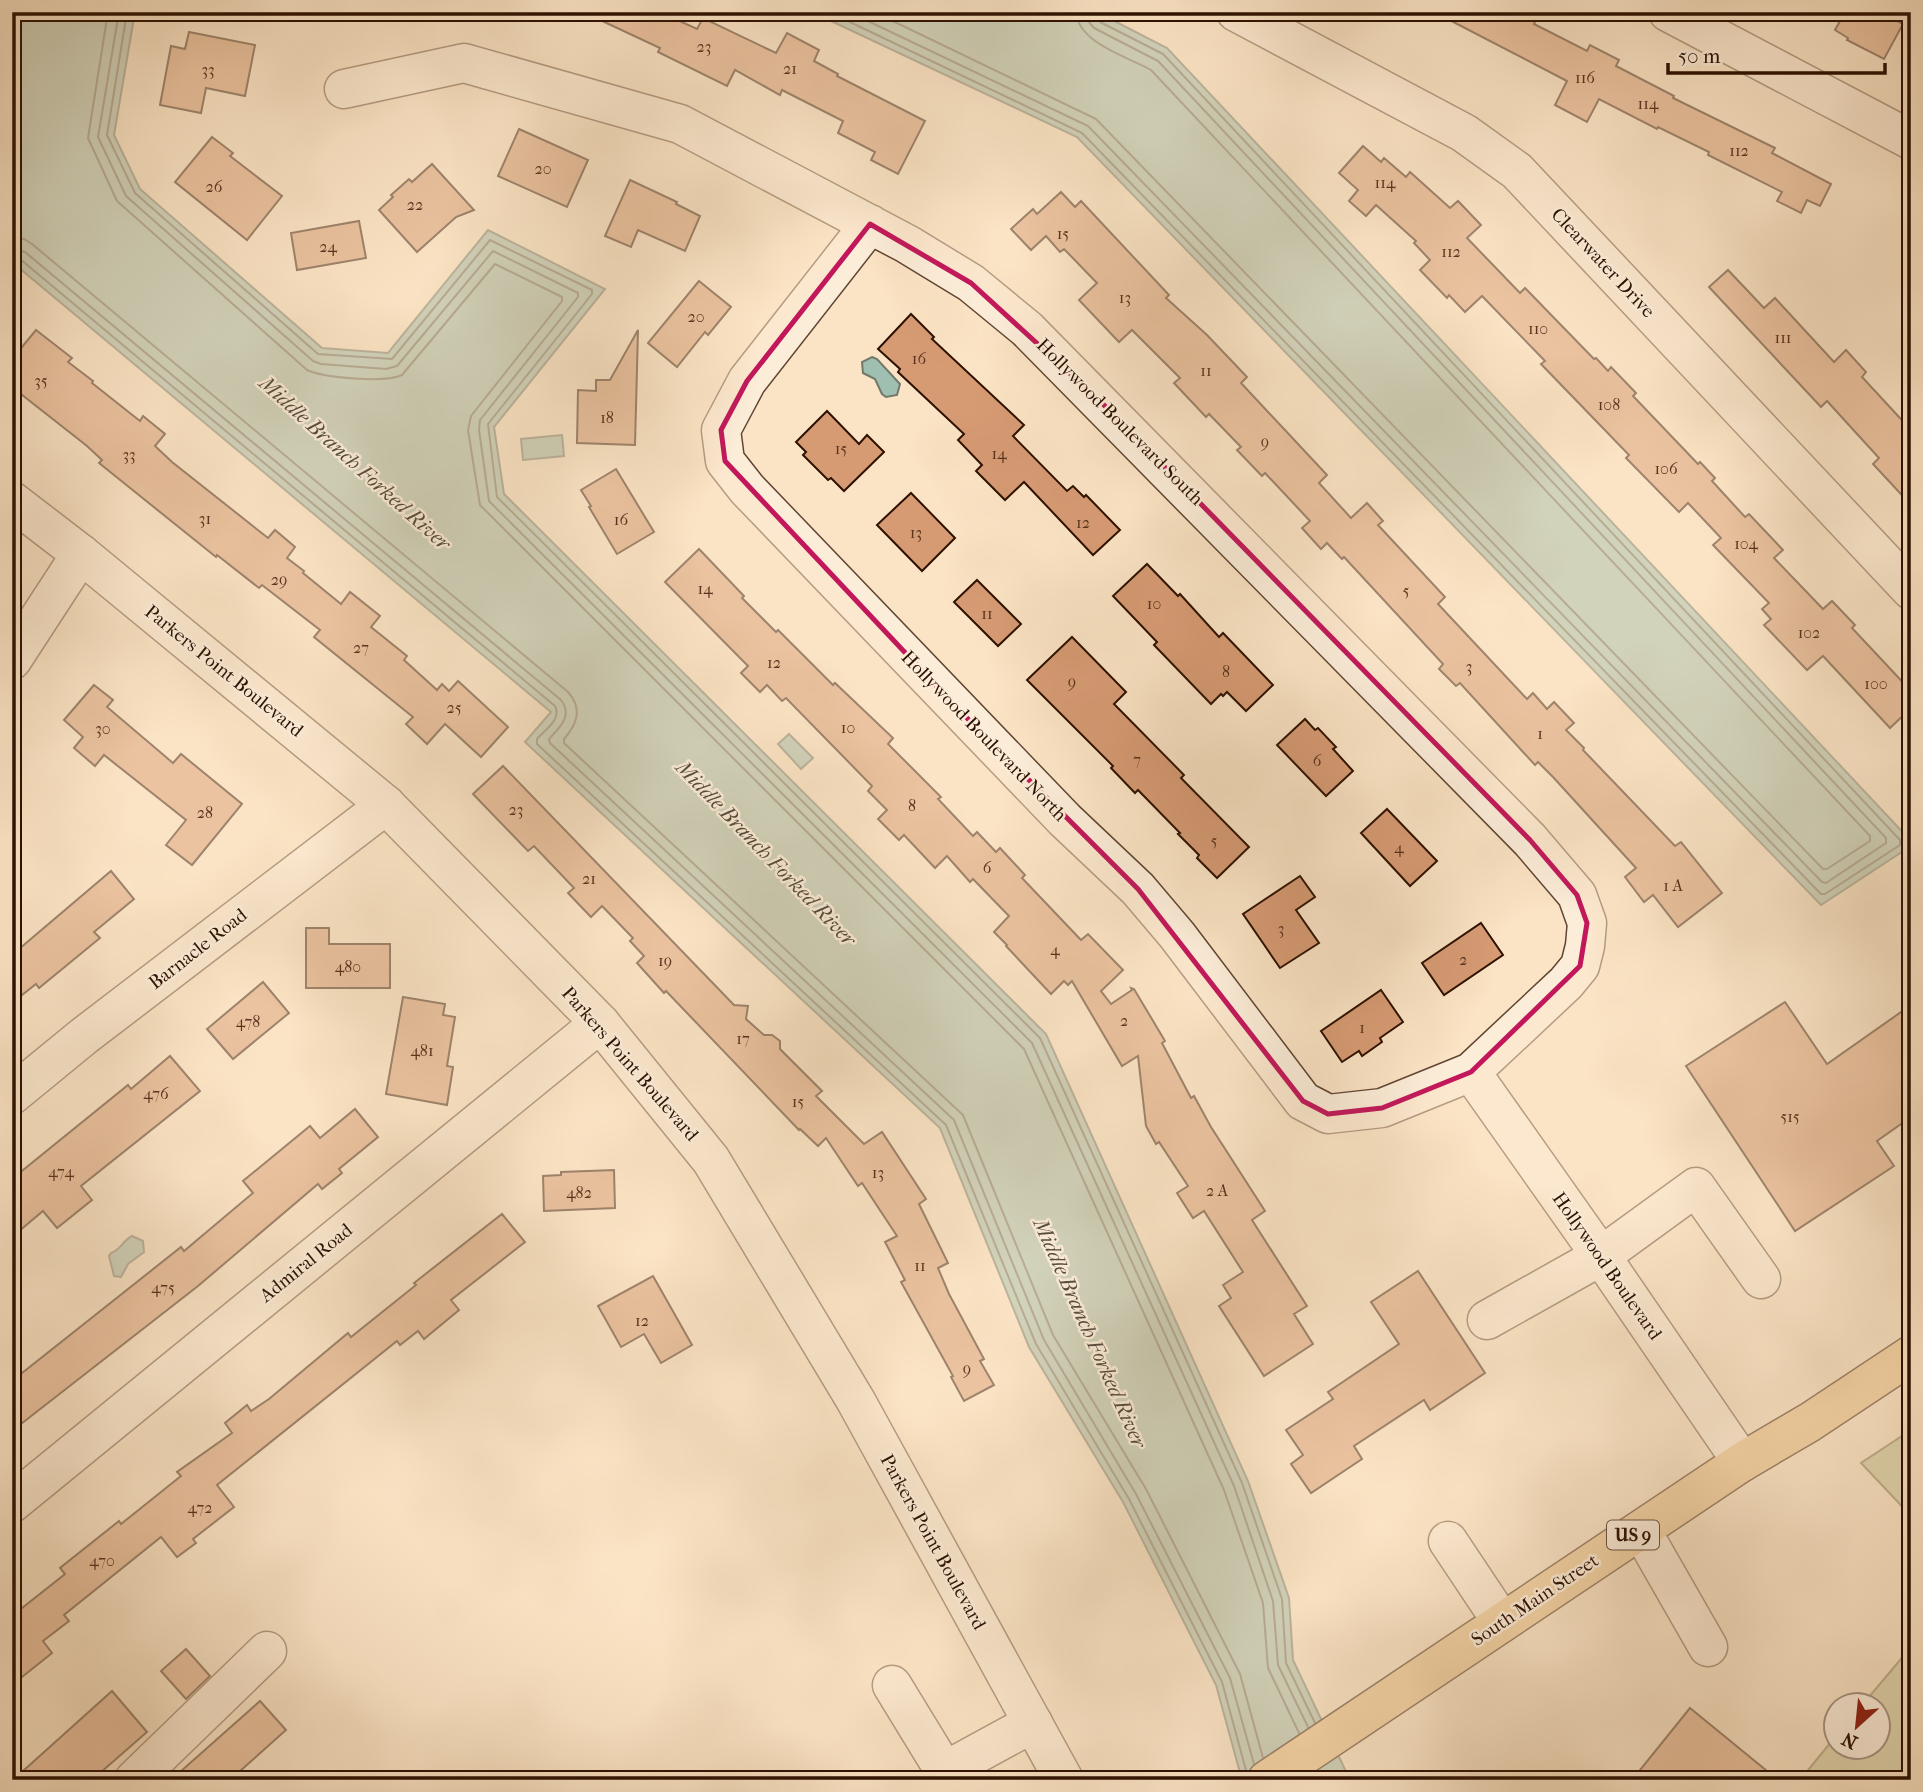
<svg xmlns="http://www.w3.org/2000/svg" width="1923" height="1792" viewBox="0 0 1923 1792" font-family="'IM FELL French Canon',serif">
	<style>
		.green { fill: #c1c392; stroke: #776a4a; stroke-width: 2 }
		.water { fill: #9fbfb0; stroke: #71796a; stroke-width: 2 }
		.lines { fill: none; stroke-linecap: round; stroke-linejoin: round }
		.shore { stroke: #666858; stroke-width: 2 }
		.building { fill: #d79b74; stroke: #2d1001; stroke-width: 2 }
		.minor-casing { stroke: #604532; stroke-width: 41 }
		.highway-casing { stroke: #2d1001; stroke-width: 41 }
		.minor { stroke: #fcedd9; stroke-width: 38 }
		.highway { stroke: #eec282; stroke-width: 38 }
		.marked { fill: none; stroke: #c2185b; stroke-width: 5; stroke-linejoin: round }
		.labels { text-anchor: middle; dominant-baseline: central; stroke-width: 5; stroke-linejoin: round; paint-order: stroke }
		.number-label { font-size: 16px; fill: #58331e }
		.shield { fill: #fcedd9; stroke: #6b5242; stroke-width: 2 }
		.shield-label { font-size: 18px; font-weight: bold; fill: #2d1001 }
		.street-label { font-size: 19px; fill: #2d1001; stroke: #fcedd9 }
		.water-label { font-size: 21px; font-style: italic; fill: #554d3e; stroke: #fcedd9 }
	</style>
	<rect width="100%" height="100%" fill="#fbe4c5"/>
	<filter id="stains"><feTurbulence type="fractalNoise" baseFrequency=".00286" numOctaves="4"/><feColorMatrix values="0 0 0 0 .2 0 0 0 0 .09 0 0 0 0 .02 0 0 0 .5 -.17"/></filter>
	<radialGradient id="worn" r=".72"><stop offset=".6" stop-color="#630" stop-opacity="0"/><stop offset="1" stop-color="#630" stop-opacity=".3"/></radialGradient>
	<g class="green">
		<path d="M1911,1430V1516L1861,1463Z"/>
		<path d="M1911,1647V1780H1800L1835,1737L1836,1746H1878V1704H1863Z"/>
	</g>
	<g class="water">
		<path d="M12,12H135L114,135L140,189L322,348L388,353L488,230L605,289L494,427L504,494L1046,1034L1248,1481L1289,1598L1293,1660L1350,1780H1242L1216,1685L1123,1502L1029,1347L940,1128L525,742L551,712L12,262Z"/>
		<path d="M812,12H1097L1167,48L1911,841V846L1821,905L1077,137Z"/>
		<path d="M872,357L877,359L900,384L897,395L886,397L882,394L875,379L863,373L862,362Z"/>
		<path d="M562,435L564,456L523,460L521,439Z"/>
		<path d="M789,734L813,758L801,769L778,744Z"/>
		<path d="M132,1236L143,1241L144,1252L128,1264L121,1277L114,1276L109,1256L111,1253C121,1250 122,1241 132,1236Z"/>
	</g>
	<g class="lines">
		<g class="shore">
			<path d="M108,12L88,138L117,201L307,370C324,378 386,383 402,375L495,264L562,297V301L471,416L468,430L480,505L1024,1049L1224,1490L1263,1603L1268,1668L1299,1733"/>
			<path d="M119,12L98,137L126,196L313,361L321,364L386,369L397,366L493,251L578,293V297L480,420L479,430L489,501L1032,1043L1234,1486L1273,1601L1278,1665L1308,1727"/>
			<path d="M127,12L107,135L135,193L318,354L392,359L490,240L592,290V294L488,424L497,497L1040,1038L1242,1483L1282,1599L1286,1663L1315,1723"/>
			<path d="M829,12L1082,133L1821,894H1825L1900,845V840L1163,54L1100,22L1096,12"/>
			<path d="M849,12L1088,126L1822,882L1826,883L1886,843V838L1158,61L1094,28L1089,22L1087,12"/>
			<path d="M874,12L1096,119L1823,869H1827L1870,841V836L1151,70C1128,57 1078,43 1076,12"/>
			<path d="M12,237L24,239L32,244L568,692C583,709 577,724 564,739V743L963,1115L1053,1335L1146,1489L1240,1674L1263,1758"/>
			<path d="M12,248L25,252L561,700C573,716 560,727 549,739L550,743L954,1120L1044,1340L1136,1494L1230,1678L1254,1764"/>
			<path d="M12,257L20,259L555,706C562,719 545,730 537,739V744L946,1125L1036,1344L1129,1499L1222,1682L1247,1774"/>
		</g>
	</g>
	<g class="building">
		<path d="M583,12H660L697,29L703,18L776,53L787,33L819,50L814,61L838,74L837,76L925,121L898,174L871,160L875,152L838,133L843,121L782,90L780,95L735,70L727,86L658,52L660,48Z"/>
		<path d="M1434,12H1540L1534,24L1587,51L1590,45L1619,60L1616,66L1674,96L1673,98L1775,148L1772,153L1831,184L1820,206L1807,200L1801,213L1777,201L1782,192L1708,155L1709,152L1658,127L1657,129L1599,99L1587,122L1555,105L1567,81Z"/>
		<path d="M1845,12H1881L1903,24L1884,59L1847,40L1848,38L1835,30Z"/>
		<path d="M189,32L255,45L245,96L206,88L201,113L160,105L171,46L185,49Z"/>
		<path d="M519,129L588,160L567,207L498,176Z"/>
		<path d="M212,137L233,153L230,156L282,196L247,240L175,182Z"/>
		<path d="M1363,146L1381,162L1384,158L1406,177L1410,172L1450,208L1458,201L1481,225L1467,238L1520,293L1525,288L1594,359L1596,358L1608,371L1611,367L1636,393L1633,396L1698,464L1700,462L1715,478L1712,481L1745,517L1749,514L1783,550L1774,558L1823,609L1832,601L1855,625L1852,628L1911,691V708L1890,728L1823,656L1807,670L1764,625L1771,619L1762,609L1769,603L1713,545L1721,538L1688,503L1679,512L1626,458L1629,455L1541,364L1545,361L1482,296L1465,312L1449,295L1447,298L1420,270L1430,260L1414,243L1416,241L1376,205L1366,216L1349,201L1358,190L1339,173Z"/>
		<path d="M432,164L474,210L456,217L417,252L379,210L393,197L391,195L409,179L412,182Z"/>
		<path d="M630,180L677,202L676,204L700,216L685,251L638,230L631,247L605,236Z"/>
		<path d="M1061,192L1075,207L1081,201L1169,295L1166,298L1207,335L1247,377L1241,383L1327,475L1319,483L1351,518L1367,503L1383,521L1378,525L1445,597L1438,604L1527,699L1533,693L1547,709L1554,702L1574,723L1566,730L1584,748L1583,750L1675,846L1681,842L1722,893L1678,927L1653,895L1644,902L1625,877L1636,868L1553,777L1538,762L1535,765L1460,683L1456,686L1439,669L1443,664L1344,557L1342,559L1327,543L1321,549L1302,528L1310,521L1265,473L1262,476L1237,450L1241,447L1209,414L1206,417L1174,383L1180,378L1132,330L1119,342L1079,300L1097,283L1064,249L1060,252L1046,236L1031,250L1011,229L1033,209L1037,214Z"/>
		<path d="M359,221L366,258L297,270L291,233Z"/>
		<path d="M1728,270L1764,308L1775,298L1834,362L1846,350L1866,372L1862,377L1911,430V505L1873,464L1879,458L1827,401L1821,407L1709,287Z"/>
		<path d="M699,281L731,307L708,335L705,332L677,367L648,343Z"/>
		<path d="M911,314L934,337L932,339L1024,425L1013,436L1067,491L1073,486L1084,497L1086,495L1120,530L1093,555L1024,482L1005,500L976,471L982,465L958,440L964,434L898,372L900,369L878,349Z"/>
		<path d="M36,330L72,358L68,362L93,381L92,383L140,421L143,416L165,434L155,446L172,462L268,538L275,530L295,547L287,558L304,571L303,573L341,604L350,592L380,616L371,627L407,656L404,660L437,690L442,684L449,691L458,681L508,727L481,757L445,724L427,744L406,724L413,717L314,637L320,630L262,585L259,588L217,555L216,557L99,463L102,460L87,446L12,387V359Z"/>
		<path d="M638,330L635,445L577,443L578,390L596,391V380H610Z"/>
		<path d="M827,411L859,444L867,435L884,452L844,491L831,478L828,480L803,455L806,452L796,442Z"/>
		<path d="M616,469L654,532L617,554L589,507L591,506L581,490Z"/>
		<path d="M911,493L955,538L922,571L877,525Z"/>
		<path d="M699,549L744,596L742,598L776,632L778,630L833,685L835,683L893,738L888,744L941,797L938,799L973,836L977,832L996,852L1000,848L1025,875L1022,878L1081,940L1088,934L1123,970L1101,991L1111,1004L1132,990L1131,988L1134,989L1165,1041L1162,1043L1191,1098L1194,1096L1211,1127L1265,1211L1252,1220L1307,1306L1294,1314L1313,1344L1264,1376L1219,1306L1231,1298L1223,1285L1243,1272L1204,1211L1193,1218L1177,1193L1188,1186L1159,1142L1156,1144L1146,1126L1138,1056L1122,1066L1072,981L1068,985L1064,981L1051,994L1006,946L1007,945L994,932L1009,916L973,879L970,882L947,856L935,868L904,835L899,840L878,819L887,810L868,791L872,786L786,698L782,701L767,685L760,692L741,673L748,666L665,582Z"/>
		<path d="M1147,564L1178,596L1180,594L1219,637L1223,633L1273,685L1246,711L1227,692L1223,696L1221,694L1211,704L1154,645L1157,642L1113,596Z"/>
		<path d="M977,580L1021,624L998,646L954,602Z"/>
		<path d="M1072,637L1126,692L1114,704L1184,775L1181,778L1249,847L1217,878L1197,858L1199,855L1178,834L1180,833L1138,790L1135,793L1111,768L1113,766L1027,680Z"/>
		<path d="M94,685L113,700L107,707L173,763L181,754L242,804L192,865L166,845L186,820L104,755L95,766L74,748L83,737L64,720Z"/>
		<path d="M1305,719L1315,730L1318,728L1336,747L1333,749L1353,771L1326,796L1277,745Z"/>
		<path d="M503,766L734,1005L748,1006L746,1019L764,1035H772L780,1041V1049L822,1091L816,1096L864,1144L882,1132L926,1199L919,1204L948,1263L938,1268L949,1294L984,1359L980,1361L994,1385L964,1401L951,1377L953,1376L901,1282L905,1280L885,1242L897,1236L862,1183L858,1186L826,1138L818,1146L800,1129L799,1130L666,991L664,993L637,963L644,956L630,941L633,938L602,906L591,917L568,893L574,888L534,846L528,851L473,794Z"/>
		<path d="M1387,809L1437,861L1410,886L1361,833Z"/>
		<path d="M111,871L134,899L94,932L100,938L39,988L36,984L12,1003V955Z"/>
		<path d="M1300,876L1315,897L1296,910L1319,943L1280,968L1243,914Z"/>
		<path d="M1481,923L1503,955L1444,995L1422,963Z"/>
		<path d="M306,928H329V944H390V988H306Z"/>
		<path d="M263,982L289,1013L233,1059L207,1029Z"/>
		<path d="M1381,990L1403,1022L1380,1038L1382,1042L1362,1056L1359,1051L1342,1062L1321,1031Z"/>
		<path d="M403,997L445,1004L443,1015L455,1017L447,1066L453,1067L447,1105L386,1094Z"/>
		<path d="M1785,1002L1827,1064L1911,1005V1117L1877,1141L1894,1166L1795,1231L1686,1066Z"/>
		<path d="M170,1056L200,1091L81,1186L92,1200L57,1228L43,1211L12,1237V1179L128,1085L131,1089Z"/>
		<path d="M355,1109L378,1137L339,1169L342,1173L322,1189L318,1184L198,1286L12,1431V1381L181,1247L184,1251L253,1193L243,1181L310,1126L320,1138Z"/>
		<path d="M614,1170L615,1208L544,1211L543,1176L561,1175V1172Z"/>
		<path d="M502,1214L525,1242L451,1300L459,1310L424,1339L418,1331L400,1345L397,1341L217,1485L234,1507L193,1539L196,1543L177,1557L161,1537L64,1615L69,1621L43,1641L52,1653L12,1685V1616L65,1574L60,1568L119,1521L121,1524L181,1476L177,1472L232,1433L225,1423L247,1405L251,1411L269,1399L348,1333L351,1337L416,1285L414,1283Z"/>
		<path d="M1418,1271L1485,1373L1430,1410L1424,1400L1354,1446L1362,1459L1311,1493L1291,1464L1303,1455L1286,1430L1333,1399L1328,1392L1399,1344L1371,1302Z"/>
		<path d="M653,1276L692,1345L661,1363L644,1334L621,1347L598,1306Z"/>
		<path d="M186,1649L210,1676L186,1699L161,1671Z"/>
		<path d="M112,1691L147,1732L92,1780H13Z"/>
		<path d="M260,1701L286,1730L230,1780H171Z"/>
		<path d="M1690,1708L1778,1780H1632Z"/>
	</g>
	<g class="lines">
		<defs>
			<g id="minor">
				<path d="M1236,12L1464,133L1517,171L1911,590"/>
				<path d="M1668,12L1911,140"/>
				<path d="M344,89L464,63L680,124L907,244L971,283L1027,329L1530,840L1577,895L1587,923L1585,946L1580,966L1566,983L1471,1072L1382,1108L1328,1114L1303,1101L1177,935L1138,889L1065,820L747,489L725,461L721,430L747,381L870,224"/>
				<path d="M12,501L81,554L386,805L600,1023L711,1160L856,1401L1064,1780"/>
				<path d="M12,660L81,554"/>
				<path d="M1471,1072L1601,1256L1742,1462"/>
				<path d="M12,1095L84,1036L386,805"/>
				<path d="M1487,1320L1601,1256L1696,1187L1761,1279"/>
				<path d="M12,1503L600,1023"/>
				<path d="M1641,1530L1708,1647"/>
				<path d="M1448,1541L1502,1622"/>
				<path d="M892,1685L950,1780"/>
				<path d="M945,1771L1033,1723"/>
				<path d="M134,1780L267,1651"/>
			</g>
			<path id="highway" d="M1267,1780L1742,1462L1810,1422L1911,1355"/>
		</defs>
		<use href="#minor" class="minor-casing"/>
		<use href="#highway" class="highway-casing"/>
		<use href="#minor" class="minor"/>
		<use href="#highway" class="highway"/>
	</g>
	<path d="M0 0H1923V1792H0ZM870,224L971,283L1100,401L1530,840L1577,895L1587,923L1580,966L1471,1072L1382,1108L1328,1114L1303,1101L1138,889L959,710L725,461L721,430L747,381Z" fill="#fbe4c5" fill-opacity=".55" fill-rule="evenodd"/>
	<path class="marked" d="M870,224L971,283L1100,401L1530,840L1577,895L1587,923L1580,966L1471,1072L1382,1108L1328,1114L1303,1101L1138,889L959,710L725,461L721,430L747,381Z"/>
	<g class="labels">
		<g class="number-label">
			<text x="704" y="46">23</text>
			<text x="790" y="68">21</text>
			<text x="208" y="69">33</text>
			<text x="1585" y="77">116</text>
			<text x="1648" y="103">114</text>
			<text x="1739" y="150">112</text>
			<text x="543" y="168">20</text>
			<text x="1385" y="182">114</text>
			<text x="214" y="186">26</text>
			<text x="415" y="204">22</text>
			<text x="1063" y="233">15</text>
			<text x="328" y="246">24</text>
			<text x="1451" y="251">112</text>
			<text x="1125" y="297">13</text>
			<text x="696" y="316">20</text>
			<text x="1538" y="328">110</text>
			<text x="1783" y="337">111</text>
			<text x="919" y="358">16</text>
			<text x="1206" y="370">11</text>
			<text x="41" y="380">35</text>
			<text x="1609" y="404">108</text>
			<text x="607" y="417">18</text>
			<text x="1265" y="441">9</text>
			<text x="841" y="448">15</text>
			<text x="999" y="453">14</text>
			<text x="129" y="454">33</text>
			<text x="1666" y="468">106</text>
			<text x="205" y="518">31</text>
			<text x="621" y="519">16</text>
			<text x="1083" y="522">12</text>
			<text x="916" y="532">13</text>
			<text x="1746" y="543">104</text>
			<text x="279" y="579">29</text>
			<text x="705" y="588">14</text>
			<text x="1406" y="590">5</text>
			<text x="1154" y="603">10</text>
			<text x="987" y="613">11</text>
			<text x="1809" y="632">102</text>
			<text x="361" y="647">27</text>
			<text x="774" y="662">12</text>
			<text x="1469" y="666">3</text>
			<text x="1226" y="671">8</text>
			<text x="1072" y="681">9</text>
			<text x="1876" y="683">100</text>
			<text x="454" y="707">25</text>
			<text x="848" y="727">10</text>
			<text x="103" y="728">30</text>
			<text x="1540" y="733">1</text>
			<text x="1137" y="759">7</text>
			<text x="1317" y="760">6</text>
			<text x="912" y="805">8</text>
			<text x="516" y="809">23</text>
			<text x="205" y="812">28</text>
			<text x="1214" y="840">5</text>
			<text x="1399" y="847">4</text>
			<text x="987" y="867">6</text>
			<text x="589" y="878">21</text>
			<text x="1673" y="885">1 A</text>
			<text x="1281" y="928">3</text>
			<text x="1055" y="949">4</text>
			<text x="1463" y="959">2</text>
			<text x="665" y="960">19</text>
			<text x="348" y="966">480</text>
			<text x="1124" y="1020">2</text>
			<text x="248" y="1021">478</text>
			<text x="1362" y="1027">1</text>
			<text x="743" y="1038">17</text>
			<text x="422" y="1050">481</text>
			<text x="156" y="1093">476</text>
			<text x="798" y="1101">15</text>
			<text x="1790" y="1116">515</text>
			<text x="61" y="1171">474</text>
			<text x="878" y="1172">13</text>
			<text x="1217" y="1190">2 A</text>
			<text x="579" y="1192">482</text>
			<text x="920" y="1265">11</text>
			<text x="163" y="1287">475</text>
			<text x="642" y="1320">12</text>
			<text x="967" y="1368">9</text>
			<text x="200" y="1507">472</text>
			<text x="102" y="1560">470</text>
		</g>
		<rect class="shield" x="1607" y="1520.5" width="52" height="29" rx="5"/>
		<g class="shield-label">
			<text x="1633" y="1535">US 9</text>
		</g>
		<g class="street-label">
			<text transform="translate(1603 263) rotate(47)">Clearwater Drive</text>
			<text transform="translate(1120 422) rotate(45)">Hollywood Boulevard South</text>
			<text transform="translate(224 671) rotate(39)">Parkers Point Boulevard</text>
			<text transform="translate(984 736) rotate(46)">Hollywood Boulevard North</text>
			<text transform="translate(198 949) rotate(-38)">Barnacle Road</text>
			<text transform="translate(630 1064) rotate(49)">Parkers Point Boulevard</text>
			<text transform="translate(306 1263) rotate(-39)">Admiral Road</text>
			<text transform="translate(1607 1266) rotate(55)">Hollywood Boulevard</text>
			<text transform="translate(933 1542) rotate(61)">Parkers Point Boulevard</text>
			<text transform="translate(1535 1600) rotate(-34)">South Main Street</text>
		</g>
		<g class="water-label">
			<text transform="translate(355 463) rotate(42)">Middle Branch Forked River</text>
			<text transform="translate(766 853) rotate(46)">Middle Branch Forked River</text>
			<text transform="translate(1090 1333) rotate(66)">Middle Branch Forked River</text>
		</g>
	</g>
	<rect width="1923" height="1792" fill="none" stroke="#fbe4c5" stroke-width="42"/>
	<rect x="14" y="14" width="1895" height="1764" fill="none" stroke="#2d1001" stroke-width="3.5"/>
	<rect x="21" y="21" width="1881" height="1750" fill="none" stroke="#2d1001" stroke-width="2"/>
	<g transform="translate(1857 1726) rotate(207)"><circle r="33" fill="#fcedd9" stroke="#a99583" stroke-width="2"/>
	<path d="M0-5L12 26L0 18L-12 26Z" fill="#8f2418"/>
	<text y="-10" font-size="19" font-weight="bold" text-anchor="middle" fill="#2d1001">N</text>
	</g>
	<path d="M1668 63v10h217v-10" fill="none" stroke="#2d1001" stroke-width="3.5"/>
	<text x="1678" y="63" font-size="21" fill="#2d1001" stroke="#fcedd9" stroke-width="5" paint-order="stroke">50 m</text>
	<rect width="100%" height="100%" filter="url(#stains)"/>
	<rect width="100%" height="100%" fill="url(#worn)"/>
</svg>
